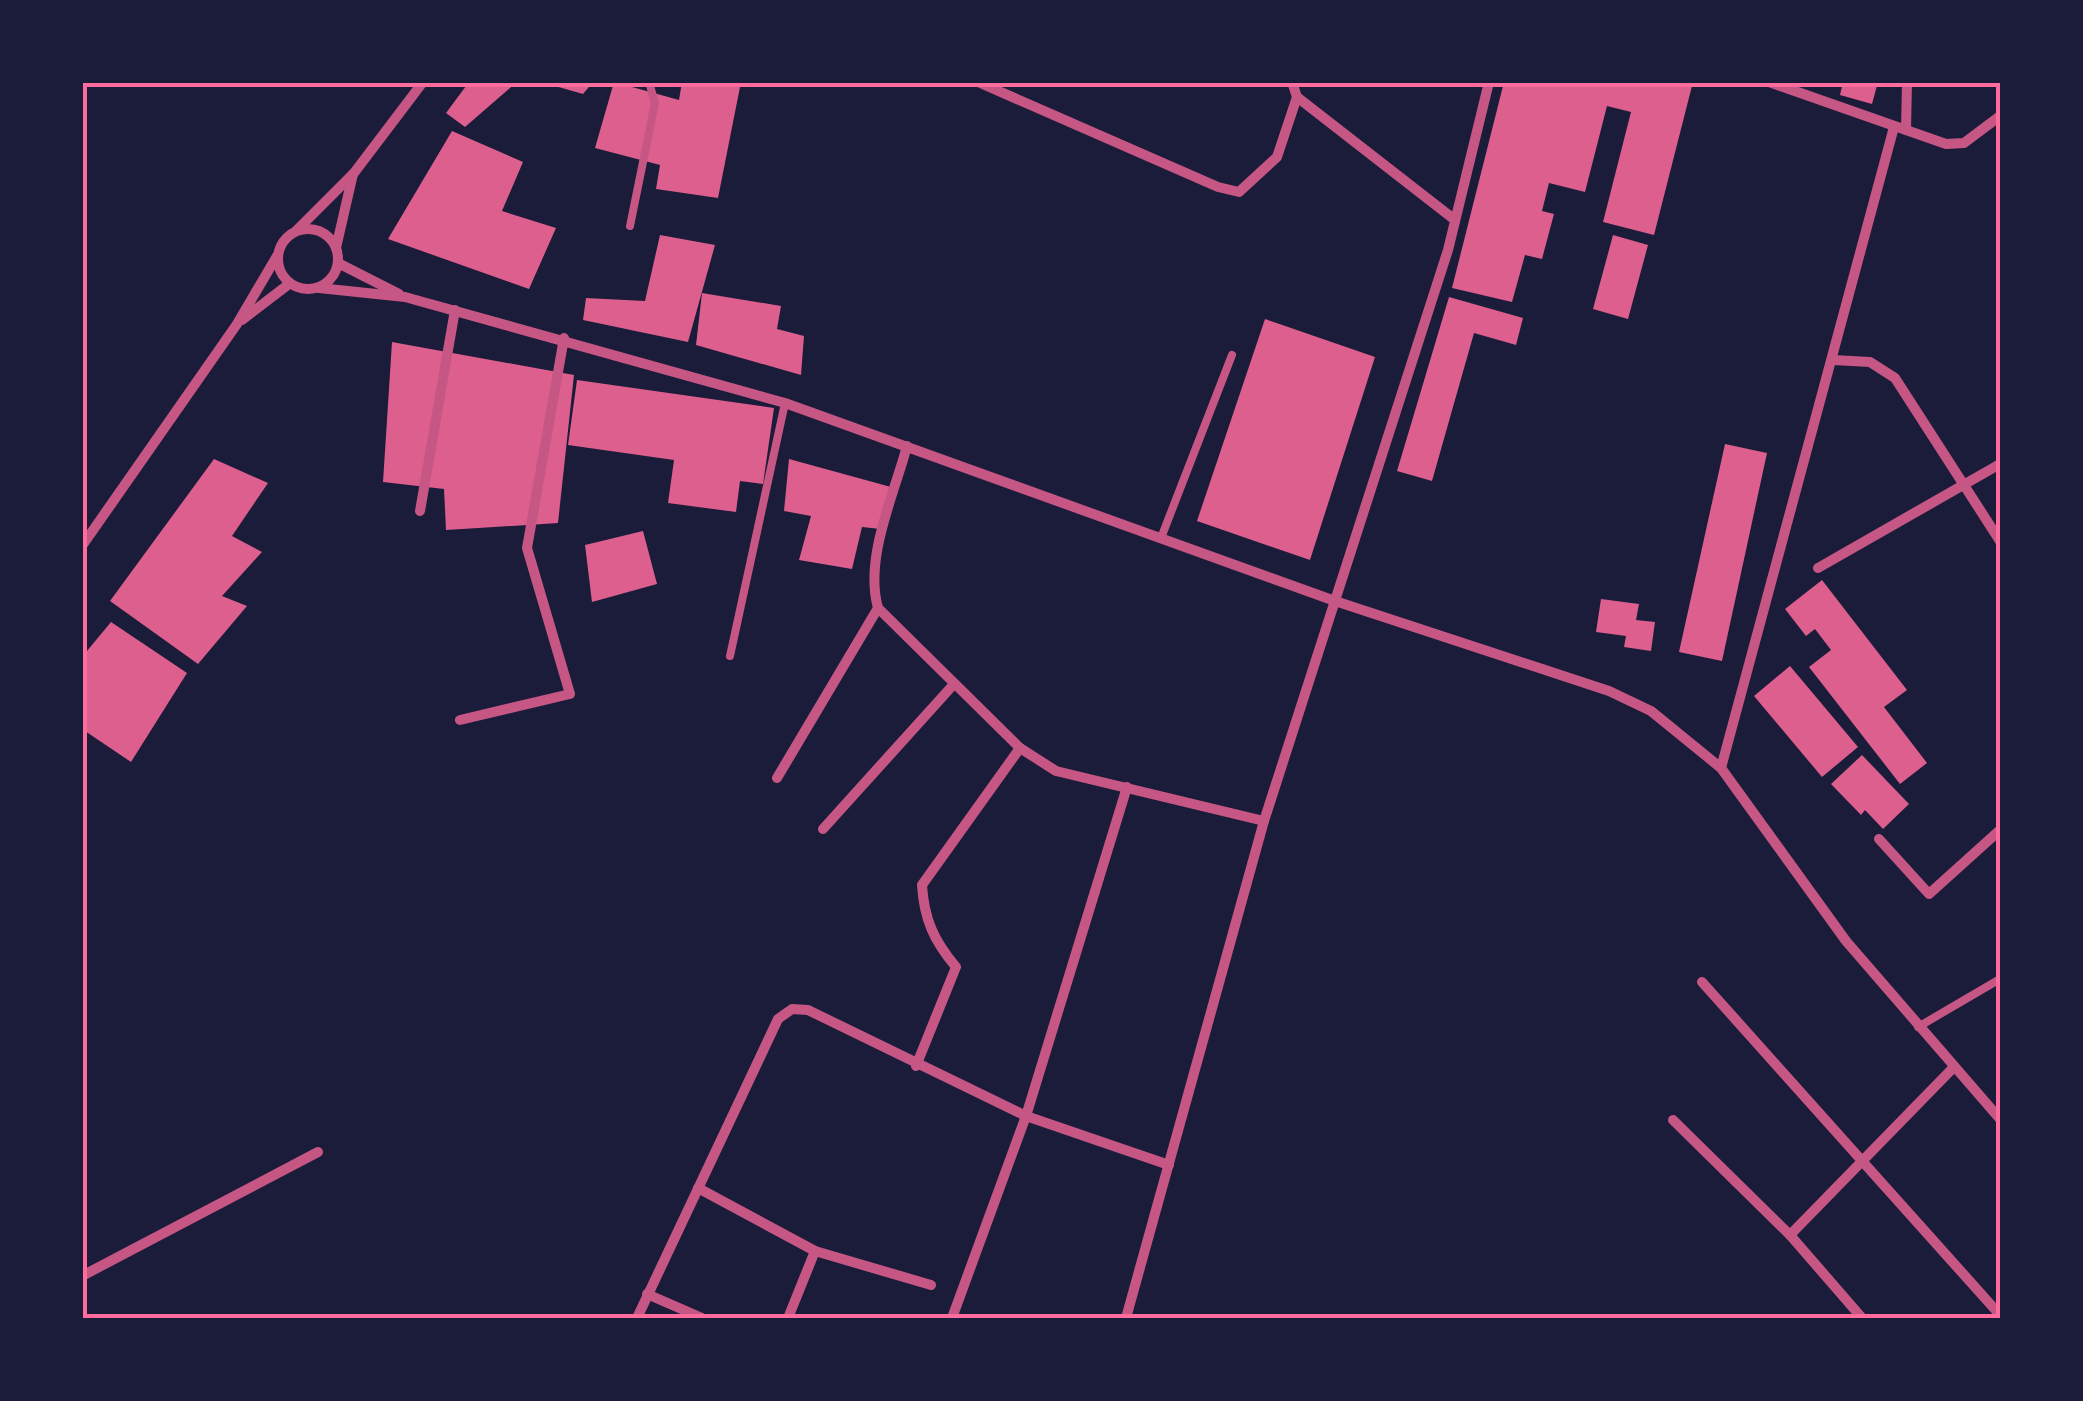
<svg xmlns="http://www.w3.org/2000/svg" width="2083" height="1401" viewBox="0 0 2083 1401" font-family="'Fira Sans Condensed',sans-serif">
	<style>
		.building { fill: #dd5f8e }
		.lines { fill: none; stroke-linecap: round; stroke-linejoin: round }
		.service { stroke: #c65784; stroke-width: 8 }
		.minor { stroke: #c65784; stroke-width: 10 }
		.neatline { fill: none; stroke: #ff6b9d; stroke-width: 4 }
	</style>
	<rect width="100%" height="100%" fill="#1b1b3a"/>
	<g class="building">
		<path d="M469,82H517L465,127L446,113Z"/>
		<path d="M541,82H593L583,94Z"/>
		<path d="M614,82L679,100L682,82H741L718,198L656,189L660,165L595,148Z"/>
		<path d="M1504,82H1693L1654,235L1603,222L1631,112L1607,106L1585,192L1549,183L1542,211L1554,214L1542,259L1525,255L1512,302L1452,288Z"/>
		<path d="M1843,82H1878L1872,104L1840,95Z"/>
		<path d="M452,131L523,162L502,211L556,228L529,289L388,239Z"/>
		<path d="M660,235L715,245L688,342L583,320L586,298L645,301Z"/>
		<path d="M1613,235L1648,245L1628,319L1593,309Z"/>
		<path d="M702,293L781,306L777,329L804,336L801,375L696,345Z"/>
		<path d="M1449,297L1523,318L1516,345L1474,333L1432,481L1397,471Z"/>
		<path d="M1265,319L1375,357L1310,560L1197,521Z"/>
		<path d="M392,342L574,375L558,523L446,530L444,489L383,482Z"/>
		<path d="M577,380L774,408L763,484L740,481L736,512L668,503L674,460L568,445Z"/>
		<path d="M1725,444L1767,453L1722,661L1679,652Z"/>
		<path d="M214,459L268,483L232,536L262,552L222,596L247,606L198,664L110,601Z"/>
		<path d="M789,459L891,487L881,529L862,527L852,569L799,560L811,516L784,511Z"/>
		<path d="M643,531L657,584L592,602L585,545Z"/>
		<path d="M1822,580L1907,690L1884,707L1927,763L1900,784L1809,667L1831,650L1815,629L1806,636L1785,609Z"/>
		<path d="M1601,599L1639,604L1636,620L1655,622L1651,651L1624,647L1626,636L1596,632Z"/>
		<path d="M111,622L187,673L131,762L82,729V657Z"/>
		<path d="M1790,666L1858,747L1822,777L1754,696Z"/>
		<path d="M1862,755L1909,804L1883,829L1865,810L1861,815L1831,784Z"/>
	</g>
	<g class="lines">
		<g class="service">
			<path d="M630,226L655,103L649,82"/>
			<path d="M1161,538L1232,355"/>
			<path d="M730,656L785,403"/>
			<path d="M1918,1027L2000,979"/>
		</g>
		<g class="minor">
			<path d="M978,82L1218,187L1239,192L1277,157L1297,97"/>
			<path d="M1292,82L1297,97L1455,220"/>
			<path d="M1769,82L1946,144L1964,143L2000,116"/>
			<path d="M1906,130L1907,82"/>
			<circle cx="308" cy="259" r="30"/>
			<path d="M296,231L354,173L423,82"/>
			<path d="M336,248L353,174"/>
			<path d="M338,263L399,294"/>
			<path d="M319,288L405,297L785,403L1335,601L1609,691L1651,711L1721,768L1846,941L2000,1119"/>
			<path d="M242,320L289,284"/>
			<path d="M1833,360L1870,362L1895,378L2000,541"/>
			<path d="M907,446C894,495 864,558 878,608L1020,748L1056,771L1264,821"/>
			<path d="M420,511L455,310"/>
			<path d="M82,546L237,324L277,256"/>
			<path d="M1818,568L2000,464"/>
			<path d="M460,720L570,694L527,548L564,338"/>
			<path d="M1721,768L1894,127"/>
			<path d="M777,778L878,608"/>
			<path d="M823,829L954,684"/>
			<path d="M1879,839L1929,894L2000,830"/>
			<path d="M1702,982L2000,1315"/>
			<path d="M916,1066L956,967C934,941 924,919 922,885L1020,748"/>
			<path d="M1673,1120L1790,1235L1862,1318"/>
			<path d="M698,1188L815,1251L788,1318"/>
			<path d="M1790,1235L1953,1068"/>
			<path d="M815,1251L931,1285"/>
			<path d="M82,1276L318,1152"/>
			<path d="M647,1294L702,1318"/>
			<path d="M637,1318L778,1019L792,1009L808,1010L1026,1116L1169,1165"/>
			<path d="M952,1318L1026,1116L1127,787"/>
			<path d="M1126,1318L1264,821L1448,250L1489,82"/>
		</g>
	</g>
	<rect width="2083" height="1401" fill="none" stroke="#1b1b3a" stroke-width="170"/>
	<rect x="85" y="85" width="1913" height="1231" class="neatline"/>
</svg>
